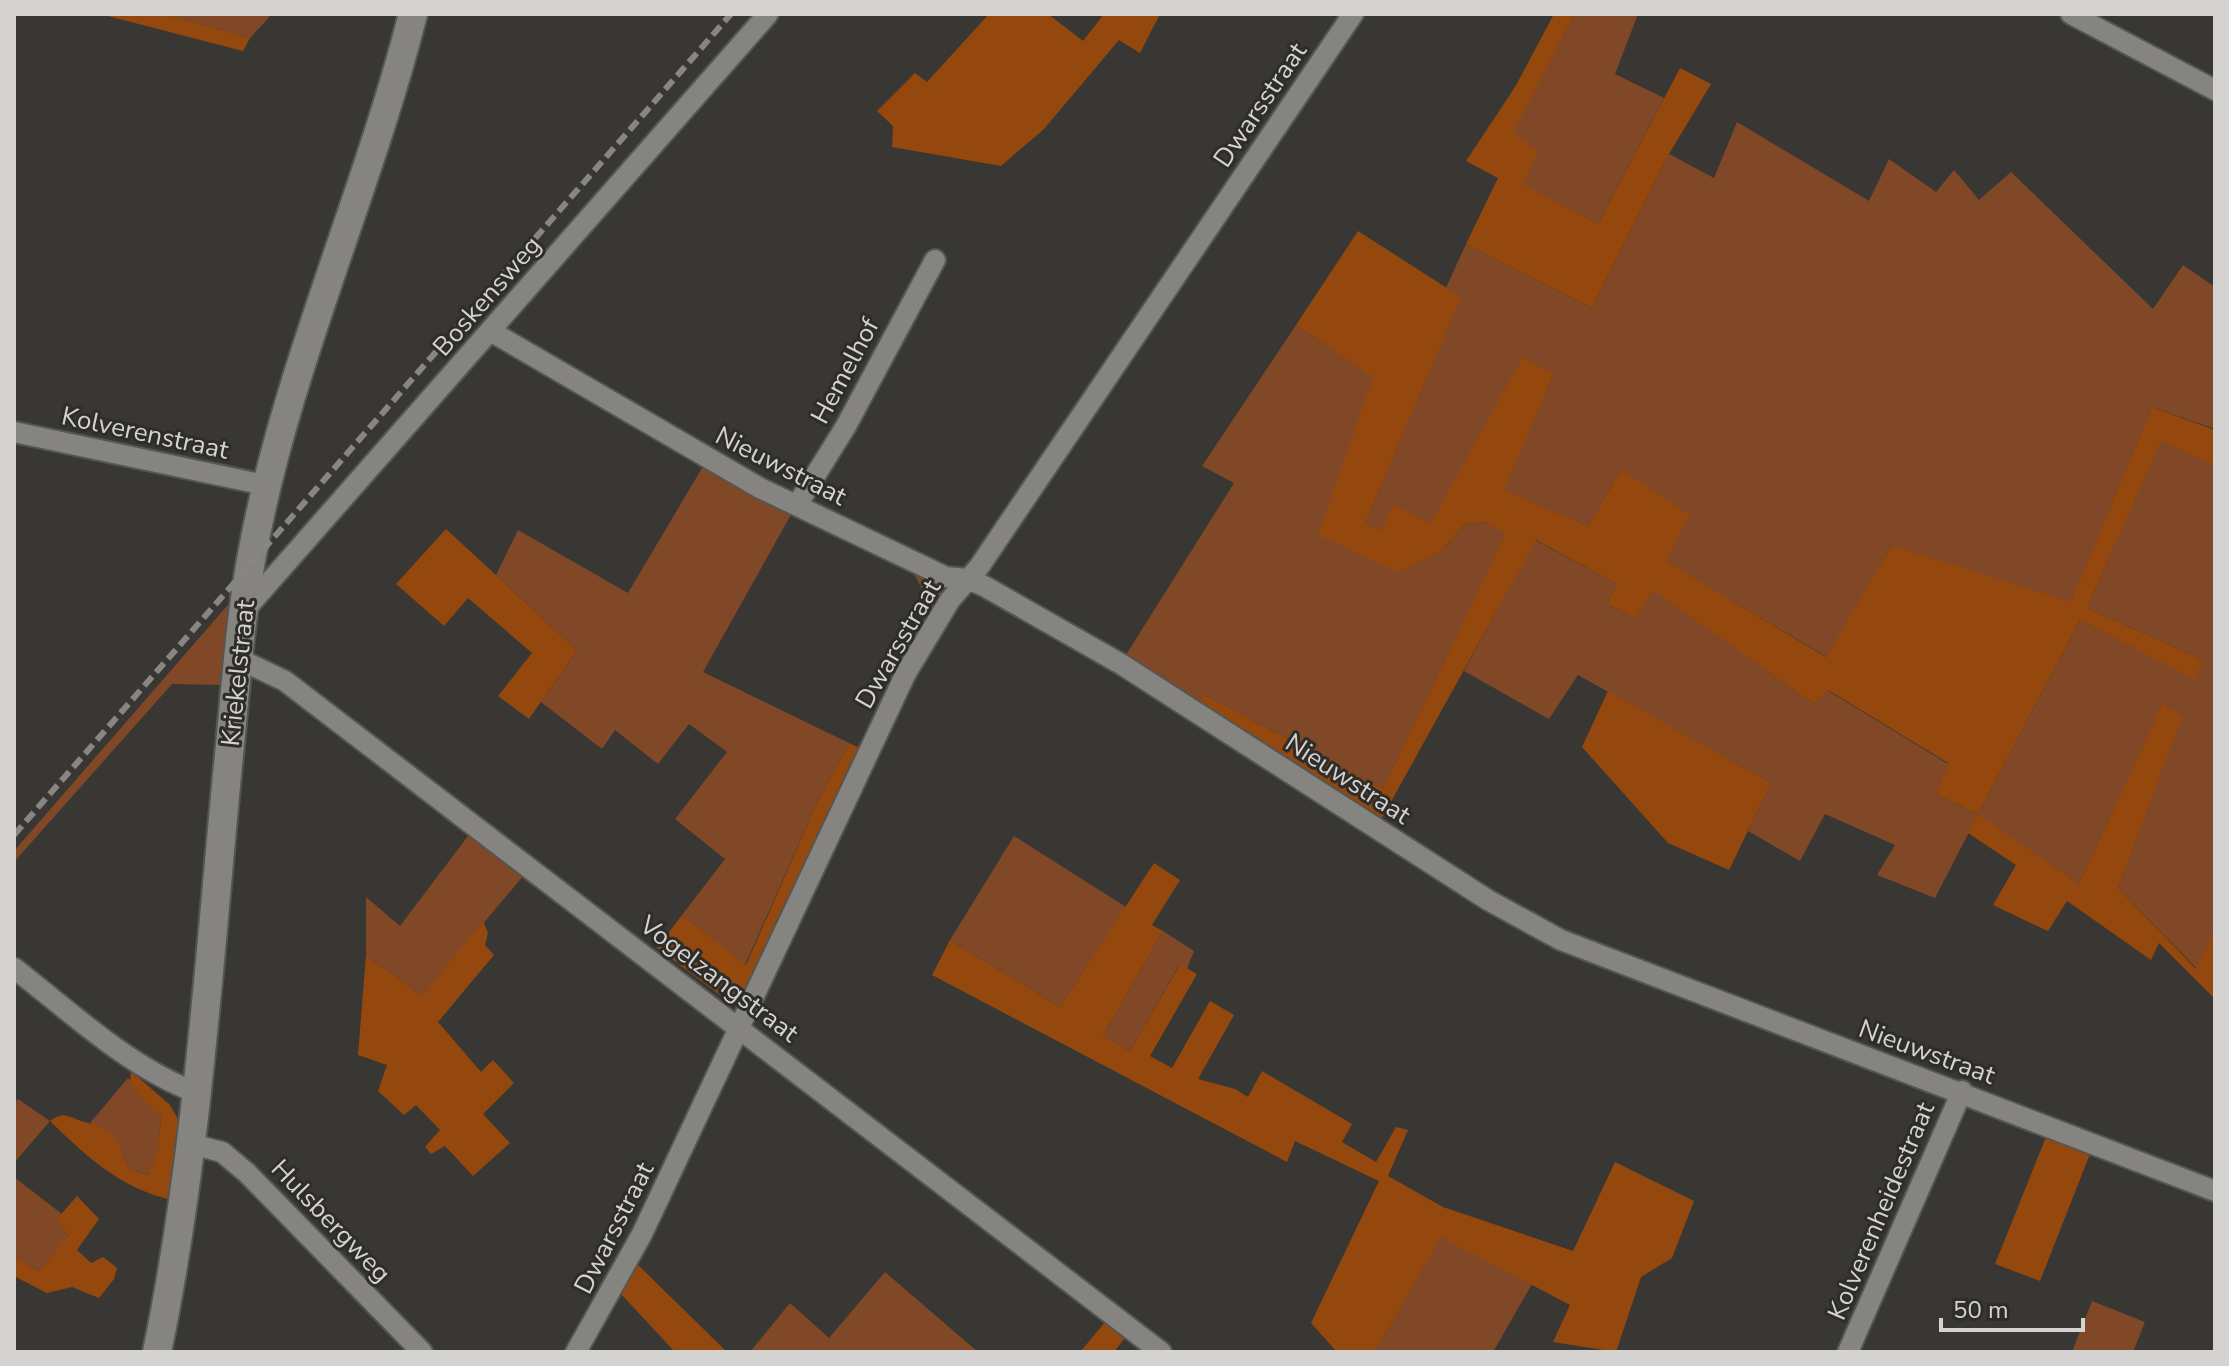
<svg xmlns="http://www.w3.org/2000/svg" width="2229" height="1366" viewBox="0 0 2229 1366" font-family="'Nunito Sans',sans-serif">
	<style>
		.green { fill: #804826 }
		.forest { fill: #94480e }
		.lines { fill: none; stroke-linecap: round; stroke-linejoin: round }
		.street-casing { stroke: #555552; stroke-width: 24 }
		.secondary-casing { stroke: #555552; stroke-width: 32 }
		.street { stroke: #858480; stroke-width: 20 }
		.secondary { stroke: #858480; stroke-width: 28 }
		.rail { stroke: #878683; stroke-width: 6; stroke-dasharray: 12 6; stroke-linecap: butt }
		.labels { text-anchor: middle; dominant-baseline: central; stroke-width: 6; stroke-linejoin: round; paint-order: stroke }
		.street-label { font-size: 26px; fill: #d4d3d1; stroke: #2e2d2a }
	</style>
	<rect width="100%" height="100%" fill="#383734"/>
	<g class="green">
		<path d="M164,14H272L250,38Z"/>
		<path d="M1574,14H1638L1615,74L1664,98L1598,224L1522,184L1512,133Z"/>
		<path d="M1737,122L1869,201L1889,159L1936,192L1954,170L1979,200L2011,172L2153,309L2183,265L2215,287V429L2152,407L2071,603L1892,545L1827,657L1665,561L1621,469L1588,526L1503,490L1554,374L1430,524L1382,532L1365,524L1460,298L1445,290L1466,244L1592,308L1669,154L1714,178Z"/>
		<path d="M1296,325L1374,377L1319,535L1441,551L1465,524L1484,522L1507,532L1383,789L1203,694L1197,705L1124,658L1234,483L1202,466Z"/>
		<path d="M2161,440L2215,466V930L2197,969L2118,888L2181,717L2163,704L2079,884L1978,815L1935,898L1877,875L1895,845L1825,814L1800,861L1748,831L1771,783L1578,675L1549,719L1464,671L1535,540L1617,584L1607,604L1636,619L1653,589L1814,704L1827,690L1948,764L1936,794L1978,814L2080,620L2196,679L2203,660L2087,608Z"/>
		<path d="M705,463L793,511L703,672L849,743L817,803L745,965L682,915L725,859L675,819L727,752L689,724L658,764L615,730L602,749L541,702L577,650L496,575L518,530L628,593Z"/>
		<path d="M910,567L942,585L943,593L934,610Z"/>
		<path d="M233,599L222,685L172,684L14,862V851Z"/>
		<path d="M471,832L525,874L422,996L366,955V897L400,926Z"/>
		<path d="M1014,836L1126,907L1060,1007L950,940Z"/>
		<path d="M1163,931L1194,951L1187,969L1179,965L1130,1051L1103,1036Z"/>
		<path d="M128,1078L161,1117L158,1150L150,1175L129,1169L123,1154L90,1123Z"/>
		<path d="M18,1099L50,1121L14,1163V1103Z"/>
		<path d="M14,1177L62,1214L58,1219L68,1237L39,1271L14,1257Z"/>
		<path d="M1441,1236L1532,1284L1493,1352H1375Z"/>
		<path d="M885,1272L978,1352H814L811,1349L808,1352H750L790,1303L829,1338Z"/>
		<path d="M2092,1301L2145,1322L2133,1352H2072Z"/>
	</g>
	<g class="forest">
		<path d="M100,14H164L250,38L243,51Z"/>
		<path d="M989,14H1048L1083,41L1104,14H1160L1140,53L1119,40L1044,129L1001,166L892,147L893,126L877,111L915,73L927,82Z"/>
		<path d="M1554,14H1574L1513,133L1538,151L1523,184L1598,224L1680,68L1711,84L1669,154L1592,308L1466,244L1498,178L1466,161L1515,87Z"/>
		<path d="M1358,231L1461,297L1365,524L1382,531L1393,504L1430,524L1523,357L1554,374L1504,490L1588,526L1621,469L1690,515L1666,561L1826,657L1892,545L2071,602L2152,407L2215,430V466L2161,441L2087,608L2203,660L2196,680L2080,620L1978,814L2079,884L2163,703L2182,717L2118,888L2196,969L2215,930L2214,998L2159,943L2151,960L2067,901L2048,931L1993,905L2016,865L1968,833L1978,814L1936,794L1948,763L1828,690L1814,704L1653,590L1636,619L1607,604L1617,584L1536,540L1382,818L1197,705L1203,694L1383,789L1506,533L1484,522L1465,524L1441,551L1398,572L1318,535L1373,377L1296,325Z"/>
		<path d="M446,529L577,650L529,719L498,696L532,653L468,598L444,626L396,584Z"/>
		<path d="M1608,691L1771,783L1729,870L1668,843L1582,747Z"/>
		<path d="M849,743L864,750L742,1000L720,995L657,948L682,915L746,965L817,803Z"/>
		<path d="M1154,863L1180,880L1152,925L1163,931L1103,1036L1130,1051L1180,964L1197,974L1150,1056L1172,1068L1210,1001L1234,1015L1198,1079L1235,1089L1248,1097L1262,1071L1352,1124L1342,1142L1376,1162L1396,1127L1408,1130L1388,1176L1443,1207L1573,1251L1615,1162L1694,1201L1672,1258L1641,1277L1616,1352L1553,1342L1570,1305L1441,1237L1375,1352H1337L1311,1323L1379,1181L1295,1141L1287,1162L932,975L950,940L1060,1007Z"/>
		<path d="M483,921L488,933L485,945L494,955L438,1022L481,1072L493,1060L514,1083L483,1114L510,1143L473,1176L445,1146L431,1154L425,1147L440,1130L416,1105L404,1115L378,1091L387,1065L358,1055L366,955L422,996Z"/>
		<path d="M131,1071L170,1105L178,1119L168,1199C119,1187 86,1156 50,1121C65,1110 70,1118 85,1122C116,1131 117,1140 129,1169L149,1175L158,1150L161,1117L130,1084Z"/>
		<path d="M2046,1137L2090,1154L2040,1281L1995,1264Z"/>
		<path d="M77,1196L99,1219L77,1250L91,1263L103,1257L117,1268L114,1279L99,1298L72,1287L47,1293L14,1276V1257L39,1271L68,1236L57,1219Z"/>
		<path d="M636,1263L727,1352H675L620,1293Z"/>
		<path d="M1107,1320L1127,1335L1114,1352H1080Z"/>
	</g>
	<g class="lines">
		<defs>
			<g id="street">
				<path d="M2071,14L2215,90"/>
				<path d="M492,332L760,488L946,577L967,579L984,586L1121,664L1488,900L1561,940L2215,1191"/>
				<path d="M14,432L265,485"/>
				<path d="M797,505L846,426L935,260"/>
				<path d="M244,611L768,14"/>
				<path d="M239,659L285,681L1161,1352"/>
				<path d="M14,968C72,1013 128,1067 197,1093"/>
				<path d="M191,1144L222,1152L247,1173L422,1352"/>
				<path d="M576,1352L642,1234L906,673L950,600L979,567L1353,14"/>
				<path d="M1848,1352L1962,1091"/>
			</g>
			<path id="secondary" d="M157,1352C197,1159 209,961 228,765C235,697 239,628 251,560C285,370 366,199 413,14"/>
		</defs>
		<use href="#street" class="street-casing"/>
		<use href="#secondary" class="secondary-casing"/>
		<use href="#street" class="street"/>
		<use href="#secondary" class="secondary"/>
		<path class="rail" d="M14,835L731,14"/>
	</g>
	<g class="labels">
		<g class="street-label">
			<text transform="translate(1260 105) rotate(-56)">Dwarsstraat</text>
			<text transform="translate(487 296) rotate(-49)">Boskensweg</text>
			<text transform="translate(845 371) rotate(-62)">Hemelhof</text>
			<text transform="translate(145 433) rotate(12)">Kolverenstraat</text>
			<text transform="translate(781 466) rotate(27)">Nieuwstraat</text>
			<text transform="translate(898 644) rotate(-60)">Dwarsstraat</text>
			<text transform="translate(238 673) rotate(-84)">Kriekelstraat</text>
			<text transform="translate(1348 779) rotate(33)">Nieuwstraat</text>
			<text transform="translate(719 979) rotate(37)">Vogelzangstraat</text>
			<text transform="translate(1927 1052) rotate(20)">Nieuwstraat</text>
			<text transform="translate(1881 1211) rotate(-67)">Kolverenheidestraat</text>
			<text transform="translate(331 1221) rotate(46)">Hulsbergweg</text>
			<text transform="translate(614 1228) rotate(-63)">Dwarsstraat</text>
		</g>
	</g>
	<rect width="2229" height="1366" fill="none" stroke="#d4d3d1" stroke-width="32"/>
	<path d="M1941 1318v12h142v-12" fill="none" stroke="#d4d3d1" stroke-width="4"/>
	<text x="1953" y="1318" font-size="24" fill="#d4d3d1" stroke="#2e2d2a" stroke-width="6" paint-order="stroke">50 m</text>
</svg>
